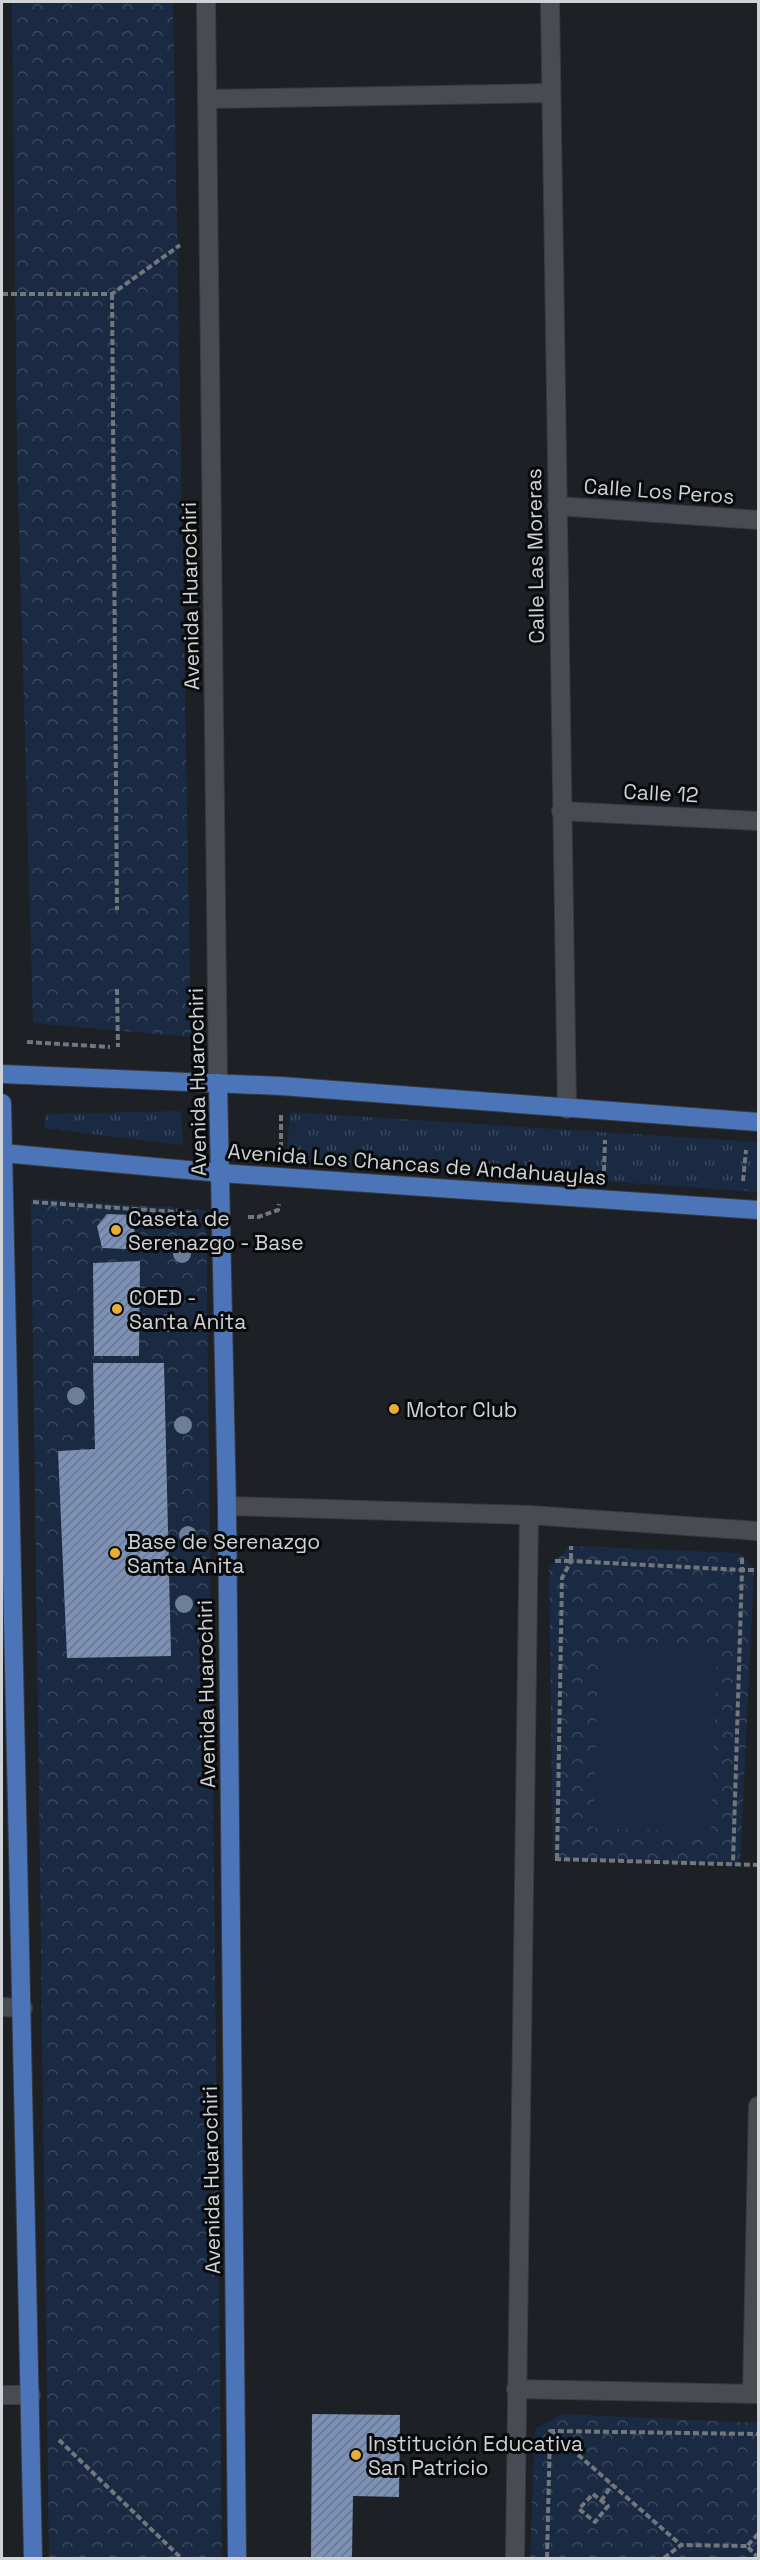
<svg xmlns="http://www.w3.org/2000/svg" width="760" height="2560" viewBox="0 0 760 2560" font-family="'Space Grotesk',sans-serif">
	<style>
		.grass { fill: url(#grass-tufts) }
		.park { fill: url(#park-crowns) }
		.garden { fill: #1a2a43 }
		.building { fill: url(#building-hatch) }
		.lines { fill: none; stroke-linecap: round; stroke-linejoin: round }
		.minor-casing { stroke: #373a3e; stroke-width: 20 }
		.major-casing { stroke: #373a3e; stroke-width: 20 }
		.path { stroke: #73767a; stroke-width: 4; stroke-dasharray: 6 3; stroke-linecap: butt }
		.minor { stroke: #484c52; stroke-width: 18 }
		.major { stroke: #4c75b9; stroke-width: 18 }
		.tree { fill: #6d7e99 }
		.poi-dot { fill: #e8ac37; stroke: #090a0c; stroke-width: 2 }
		.labels { text-anchor: middle; dominant-baseline: central; stroke-width: 6; stroke-linejoin: round; paint-order: stroke }
		.street-label { font-size: 21px; fill: #d0d3d6; stroke: #090a0c }
		.poi-label { font-size: 21px; fill: #d0d3d6; stroke: #090a0c; text-anchor: start }
	</style>
	<defs>
		<pattern id="grass-tufts" width="24" height="20" patternUnits="userSpaceOnUse" patternTransform="scale(1.5)"><rect width="24" height="20" fill="#1a2a43"/><path d="M3 7l-1-3M5 7V3M7 7l1-3M15 17l-1-3M17 17v-4M19 17l1-3" fill="none" stroke="#3a485d"/></pattern>
		<pattern id="park-crowns" width="20" height="18" patternUnits="userSpaceOnUse" patternTransform="scale(1.5)"><rect width="20" height="18" fill="#1a2a43"/><path d="M2 6a3 3 0 1 1 6 0M12 15a3 3 0 1 1 6 0" fill="none" stroke="#3a485d"/></pattern>
		<pattern id="building-hatch" width="6" height="6" patternUnits="userSpaceOnUse" patternTransform="scale(1.5)"><rect width="6" height="6" fill="#7c91b4"/><path d="M-1 1l2-2M0 6l6-6M5 7l2-2" fill="none" stroke="#697891"/></pattern>
	</defs>
	<rect width="100%" height="100%" fill="#1d2025"/>
	<g class="grass">
		<path d="M181,1111L183,1145L44,1128L45,1114Z"/>
		<path d="M290,1112L758,1142V1192L286,1159Z"/>
	</g>
	<g class="park">
		<path d="M12,2H173L191,1037L33,1023L17,454Z"/>
		<path d="M31,1198L206,1210L222,2558H49Z"/>
		<path d="M570,1546L740,1553L754,1570L740,1865L553,1860L549,1568Z"/>
		<path d="M563,2414L758,2423V2558H530L535,2429Z"/>
	</g>
	<path class="garden" d="M599,1643L717,1648L711,1832L593,1828Z"/>
	<g class="building">
		<path d="M107,1214L131,1215L135,1234L126,1249L102,1248L97,1226Z"/>
		<path d="M140,1261L139,1356H94L93,1263Z"/>
		<path d="M93,1363H164L171,1656L67,1658L58,1451L95,1449Z"/>
		<path d="M312,2414L400,2415L399,2497L353,2496L352,2558H311Z"/>
	</g>
	<g class="lines">
		<defs>
			<g id="minor">
				<path d="M206,2L218,1083"/>
				<path d="M550,2L567,1109"/>
				<path d="M207,99L551,93"/>
				<path d="M557,506L758,520"/>
				<path d="M561,811L758,821"/>
				<path d="M227,1506L529,1515L758,1531"/>
				<path d="M2,2007L23,2008"/>
				<path d="M516,2389L758,2394"/>
				<path d="M752,2394L758,2106"/>
				<path d="M2,2395H31"/>
				<path d="M515,2558L529,1515"/>
			</g>
			<g id="major">
				<path d="M2,1074L281,1086L758,1122"/>
				<path d="M218,1083L227,1506L237,2558"/>
				<path d="M2,1103L33,2558"/>
				<path d="M2,1153L221,1173L758,1210"/>
			</g>
		</defs>
		<use href="#minor" class="minor-casing"/>
		<use href="#major" class="major-casing"/>
		<g class="path">
			<path d="M2,294H112L180,245"/>
			<path d="M112,294L117,910"/>
			<path d="M117,989L118,1047"/>
			<path d="M27,1042L110,1047"/>
			<path d="M281,1148V1113"/>
			<path d="M604,1171L605,1140"/>
			<path d="M743,1181L746,1150"/>
			<path d="M33,1202L192,1213"/>
			<path d="M248,1217H258L278,1210L279,1204"/>
			<path d="M742,1558V1570H758"/>
			<path d="M555,1561H571V1546"/>
			<path d="M555,1859L758,1865"/>
			<path d="M557,1859L562,1578L571,1561L742,1570L733,1863"/>
			<path d="M551,2431L681,2545"/>
			<path d="M59,2440L181,2558"/>
			<path d="M593,2494L608,2506L595,2522L579,2509Z"/>
			<path d="M601,2501L612,2485"/>
			<path d="M758,2534L747,2546L758,2558"/>
			<path d="M547,2558L550,2431L758,2434"/>
			<path d="M664,2558L681,2545L747,2546"/>
		</g>
		<use href="#minor" class="minor"/>
		<use href="#major" class="major"/>
	</g>
	<g class="tree">
		<circle cx="182" cy="1254" r="9"/>
		<circle cx="168" cy="1323" r="9"/>
		<circle cx="76" cy="1396" r="9"/>
		<circle cx="183" cy="1425" r="9"/>
		<circle cx="188" cy="1535" r="9"/>
		<circle cx="184" cy="1604" r="9"/>
	</g>
	<g class="poi-dot">
		<circle cx="116" cy="1230" r="6"/>
		<circle cx="117" cy="1309" r="6"/>
		<circle cx="394" cy="1409" r="6"/>
		<circle cx="115" cy="1553" r="6"/>
		<circle cx="356" cy="2455" r="6"/>
	</g>
	<g class="labels">
		<g class="street-label">
			<text transform="translate(659 491) rotate(4)">Calle Los Peros</text>
			<text transform="translate(535 556) rotate(-91)">Calle Las Moreras</text>
			<text transform="translate(190 596) rotate(-91)">Avenida Huarochiri</text>
			<text transform="translate(661 793) rotate(3)">Calle 12</text>
			<text transform="translate(197 1082) rotate(-91)">Avenida Huarochiri</text>
			<text transform="translate(417 1164) rotate(4)">Avenida Los Chancas de Andahuaylas</text>
			<text transform="translate(206 1694) rotate(-91)">Avenida Huarochiri</text>
			<text transform="translate(211 2180) rotate(-91)">Avenida Huarochiri</text>
		</g>
		<g class="poi-label">
			<text x="128" y="1218">Caseta de<tspan x="128" dy="24">Serenazgo - Base</tspan></text>
			<text x="129" y="1297">COED -<tspan x="129" dy="24">Santa Anita</tspan></text>
			<text x="406" y="1409">Motor Club</text>
			<text x="127" y="1541">Base de Serenazgo<tspan x="127" dy="24">Santa Anita</tspan></text>
			<text x="368" y="2443">Institución Educativa<tspan x="368" dy="24">San Patricio</tspan></text>
		</g>
	</g>
	<rect width="760" height="2560" fill="none" stroke="#d0d3d6" stroke-width="6"/>
</svg>
